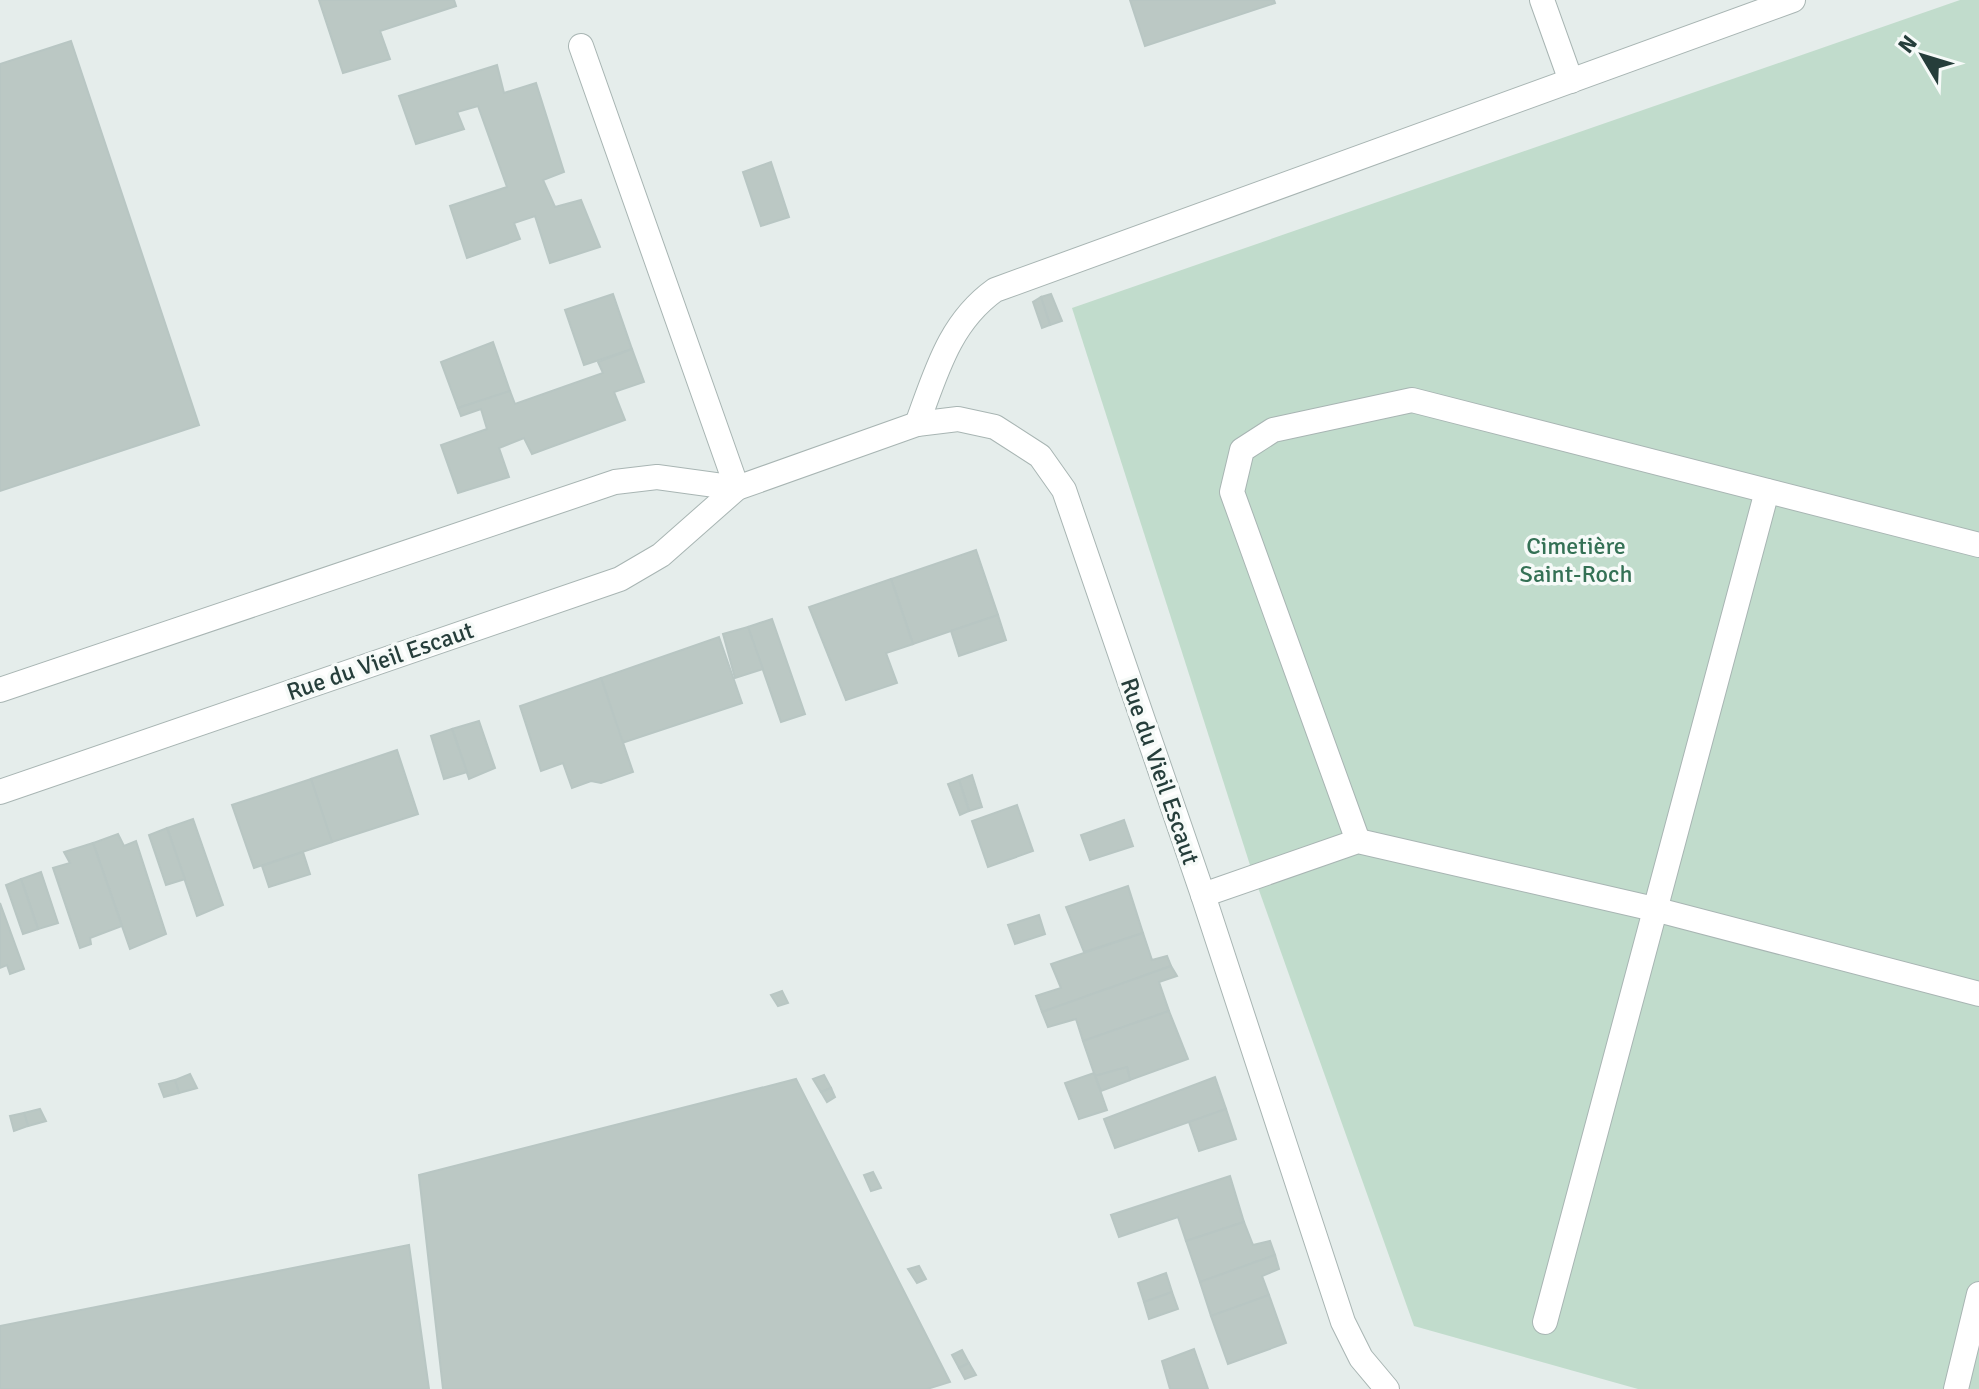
<svg xmlns="http://www.w3.org/2000/svg" width="1979" height="1389" viewBox="0 0 1979 1389" font-family="Signika,sans-serif">
	<style>
		.green { fill: #c1dccc }
		.building { fill: #bbc8c4; stroke: #b8c6c3; stroke-width: 2 }
		.lines { fill: none; stroke-linecap: round; stroke-linejoin: round }
		.lane-casing { stroke: #a8b5b3; stroke-width: 26 }
		.street-casing { stroke: #a8b5b3; stroke-width: 26 }
		.lane { stroke: #fff; stroke-width: 24 }
		.street { stroke: #fff; stroke-width: 24 }
		.labels { text-anchor: middle; dominant-baseline: central; stroke-width: 7; stroke-linejoin: round; paint-order: stroke }
		.park-label { font-size: 24px; fill: #347155; stroke: #f6faf8 }
		.street-label { font-size: 24px; fill: #263e3b; stroke: #f6faf8 }
	</style>
	<rect width="100%" height="100%" fill="#e5edeb"/>
	<path class="green" d="M1960,0H1979V1389H1638L1414,1326L1250,865L1072,308Z"/>
	<g class="building">
		<path d="M319,0H454L456,6L380,31L390,59L343,73Z"/>
		<path d="M1130,0H1274L1275,3L1145,46Z"/>
		<path d="M71,41L199,425L0,491V64Z"/>
		<path d="M497,65L504,93L536,83L564,172L543,180L555,207L581,200L600,247L550,263L535,216L514,223L520,239L467,258L450,206L507,187L478,106L457,112L464,129L416,144L399,96Z"/>
		<path d="M771,162L789,217L761,226L743,172Z"/>
		<path d="M613,294L632,349L584,365L565,310Z"/>
		<path d="M1051,294L1062,321L1050,325L1041,297Z"/>
		<path d="M1041,297L1050,325L1042,328L1033,302Z"/>
		<path d="M493,342L510,391L458,408L441,362Z"/>
		<path d="M632,349L644,382L614,392L625,420L532,454L524,438L499,448L509,477L458,493L441,445L487,429L481,409L461,416L458,408L510,391L515,404L603,373L598,362Z"/>
		<path d="M976,550L998,615L913,644L891,579Z"/>
		<path d="M891,579L913,644L886,653L897,683L846,700L809,607Z"/>
		<path d="M998,615L1006,640L959,656L951,631Z"/>
		<path d="M772,619L805,714L781,722L748,627Z"/>
		<path d="M748,627L763,669L735,678L723,634Z"/>
		<path d="M719,637L742,703L622,743L601,678Z"/>
		<path d="M601,678L633,772L601,783L591,781L572,788L563,763L541,771L520,706Z"/>
		<path d="M479,721L495,768L469,779L452,729Z"/>
		<path d="M452,729L467,772L444,779L431,736Z"/>
		<path d="M397,750L418,814L332,842L311,779Z"/>
		<path d="M972,775L982,807L969,811L959,780Z"/>
		<path d="M311,779L332,842L254,868L232,805Z"/>
		<path d="M959,780L969,811L960,815L948,784Z"/>
		<path d="M1017,805L1033,851L988,867L972,821Z"/>
		<path d="M193,819L223,905L197,916L167,828Z"/>
		<path d="M1124,820L1133,846L1090,860L1081,835Z"/>
		<path d="M167,828L185,879L166,885L149,835Z"/>
		<path d="M118,834L124,846L136,841L166,934L130,949L93,843Z"/>
		<path d="M93,843L122,926L90,938L91,944L80,948L53,868L70,863L64,852Z"/>
		<path d="M303,852L310,874L269,887L262,866Z"/>
		<path d="M41,872L58,923L38,929L21,879Z"/>
		<path d="M21,879L38,929L23,934L6,885Z"/>
		<path d="M1128,886L1143,933L1084,952L1066,907Z"/>
		<path d="M0,903L24,969L10,974L7,965L0,968Z"/>
		<path d="M1039,915L1045,934L1015,944L1008,925Z"/>
		<path d="M1143,933L1152,960L1167,956L1171,966L1042,1012L1036,996L1061,988L1051,964Z"/>
		<path d="M1171,966L1177,976L1159,982L1169,1011L1083,1041L1076,1019L1048,1027L1042,1012Z"/>
		<path d="M782,991L788,1003L778,1006L771,995Z"/>
		<path d="M1169,1011L1188,1059L1130,1080L1127,1067L1095,1076L1083,1041Z"/>
		<path d="M1127,1067L1130,1080L1101,1091L1095,1076Z"/>
		<path d="M1094,1073L1107,1110L1079,1119L1065,1083Z"/>
		<path d="M190,1074L197,1088L179,1093L175,1080Z"/>
		<path d="M824,1075L831,1088L821,1092L813,1079Z"/>
		<path d="M1215,1077L1226,1109L1115,1148L1104,1119Z"/>
		<path d="M796,1079L950,1382L927,1389H443L419,1175Z"/>
		<path d="M175,1080L179,1093L164,1097L159,1084Z"/>
		<path d="M831,1088L835,1097L827,1102L821,1092Z"/>
		<path d="M40,1109L46,1121L28,1126L24,1113Z"/>
		<path d="M1226,1109L1236,1139L1199,1151L1189,1122Z"/>
		<path d="M24,1113L28,1126L14,1131L10,1116Z"/>
		<path d="M873,1172L881,1188L871,1191L864,1175Z"/>
		<path d="M1230,1176L1244,1222L1186,1241L1178,1217L1119,1237L1111,1215Z"/>
		<path d="M1244,1222L1253,1245L1270,1241L1275,1255L1200,1282L1186,1241Z"/>
		<path d="M409,1245L429,1389H0V1326Z"/>
		<path d="M1275,1255L1279,1269L1262,1276L1269,1295L1211,1316L1200,1282Z"/>
		<path d="M919,1266L926,1279L917,1283L908,1269Z"/>
		<path d="M1166,1273L1172,1292L1144,1302L1138,1283Z"/>
		<path d="M1172,1292L1178,1309L1149,1319L1144,1302Z"/>
		<path d="M1269,1295L1286,1343L1228,1364L1211,1316Z"/>
		<path d="M1194,1349L1208,1389H1170L1162,1361Z"/>
		<path d="M962,1350L969,1363L959,1368L952,1355Z"/>
		<path d="M969,1363L976,1375L965,1379L959,1368Z"/>
	</g>
	<g class="lines">
		<defs>
			<g id="lane">
				<path d="M1542,0L1571,81"/>
				<path d="M581,46L737,488"/>
				<path d="M917,424C936,373 949,323 995,290L1793,0"/>
				<path d="M1358,841L1232,492L1242,450L1273,430L1412,400L1979,545"/>
				<path d="M1203,895L1358,841L1654,909L1979,994"/>
				<path d="M1545,1322L1767,491"/>
				<path d="M1956,1389L1979,1294"/>
			</g>
			<g id="street">
				<path d="M0,690L615,482L657,477L737,488"/>
				<path d="M0,792L620,579L661,555L737,488L917,424L958,419L995,427L1040,456L1064,490L1203,895L1343,1322L1361,1358L1387,1389"/>
			</g>
		</defs>
		<use href="#lane" class="lane-casing"/>
		<use href="#street" class="street-casing"/>
		<use href="#lane" class="lane"/>
		<use href="#street" class="street"/>
	</g>
	<g class="labels">
		<g class="park-label">
			<text x="1576" y="546">Cimetière<tspan x="1576" dy="28">Saint-Roch</tspan></text>
		</g>
		<g class="street-label">
			<text transform="translate(380 661) rotate(-19)">Rue du Vieil Escaut</text>
			<text transform="translate(1160 771) rotate(71)">Rue du Vieil Escaut</text>
		</g>
	</g>
	<g transform="translate(1923 56) rotate(308)" stroke="#f6faf8" stroke-width="6" paint-order="stroke">
	<path d="M0-6L14 30L0 20L-14 30Z" fill="#263e3b"/>
	<text y="-12" font-size="22" font-weight="bold" text-anchor="middle" fill="#263e3b">N</text>
	</g>
</svg>
